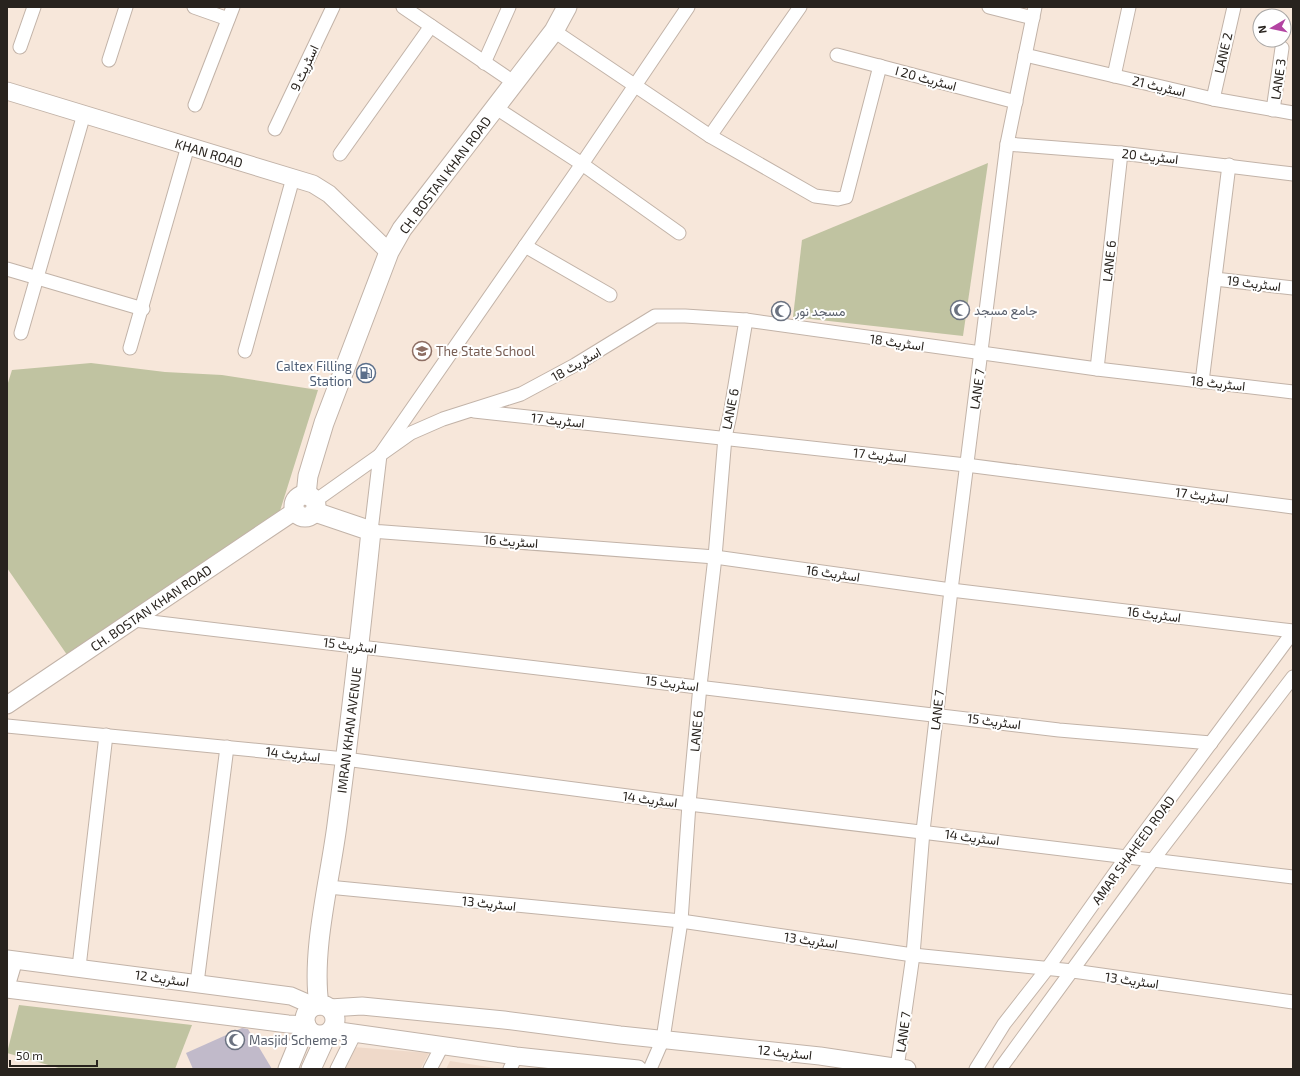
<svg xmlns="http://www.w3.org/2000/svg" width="1300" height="1076" viewBox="0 0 1300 1076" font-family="'Exo 2',Vazirmatn,sans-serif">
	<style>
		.built { fill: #efd9c9 }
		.green { fill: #c0c3a1 }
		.building { fill: #c1baca }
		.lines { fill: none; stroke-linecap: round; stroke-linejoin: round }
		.minor-casing { stroke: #c2b3a8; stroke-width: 15 }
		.tertiary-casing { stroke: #c2b3a8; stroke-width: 19 }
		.secondary-casing { stroke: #c2b3a8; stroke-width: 21 }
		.minor { stroke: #fff; stroke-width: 13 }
		.tertiary { stroke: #fff; stroke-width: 17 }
		.secondary { stroke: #fff; stroke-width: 19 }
		.labels { text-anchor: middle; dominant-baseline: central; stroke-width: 4; stroke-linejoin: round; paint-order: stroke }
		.street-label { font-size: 13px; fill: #28231e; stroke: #fff }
		.worship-label { font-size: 13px; fill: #5b616d; stroke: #fff; text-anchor: start }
		.education-label { font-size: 13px; fill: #785e54; stroke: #fff; text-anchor: start }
		.service-label { font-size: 13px; fill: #4e5e75; stroke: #fff; text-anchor: end }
	</style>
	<rect width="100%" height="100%" fill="#f7e7da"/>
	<g class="built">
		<path d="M340,1046L429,1053L421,1068L427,1069H329Z"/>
		<path d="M450,1061L501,1069H446Z"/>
	</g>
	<g class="green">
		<path d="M988,163L963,336L793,317L802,240Z"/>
		<path d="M91,363L165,372L222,375L318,390L279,514L72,662L7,568V386L12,370Z"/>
		<path d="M19,1005L192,1025L175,1069H62L7,1053Z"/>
	</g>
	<path class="building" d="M242,1028L248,1029L272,1069H193L186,1053Z"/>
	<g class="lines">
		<defs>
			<g id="minor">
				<path d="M194,7L228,19"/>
				<path d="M403,7L515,83"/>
				<path d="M688,7L582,164L380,455L371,531L715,557L951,590L1293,631"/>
				<path d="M989,7L1033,18"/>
				<path d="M554,31L710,136L815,196L838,199L846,197L880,66"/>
				<path d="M20,47L34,7"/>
				<path d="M837,55L1016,102"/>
				<path d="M1025,55L1213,99L1293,113"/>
				<path d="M109,60L126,7"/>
				<path d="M484,63L509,7"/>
				<path d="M1114,76L1129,7"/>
				<path d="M1213,99L1234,7"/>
				<path d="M195,105L233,7"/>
				<path d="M496,108L582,164L679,233"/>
				<path d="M1273,110L1282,48"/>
				<path d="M275,129L333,7"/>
				<path d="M710,136L800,7"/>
				<path d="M1007,144L1121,153L1293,174"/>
				<path d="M340,154L431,26"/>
				<path d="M525,246L610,295"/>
				<path d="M7,269L143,309"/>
				<path d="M1215,279L1293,288"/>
				<path d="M21,333L84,114"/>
				<path d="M130,348L188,146"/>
				<path d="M245,351L293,178"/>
				<path d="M1097,369L1121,153"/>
				<path d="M1202,382L1229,165"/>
				<path d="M474,411L966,465L1293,507"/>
				<path d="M315,501L411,433L443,419L521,394L575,365L655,316H685L746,320L1097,369L1293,392"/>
				<path d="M134,620L1059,730L1211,743"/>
				<path d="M7,726L345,759L689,804L1293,877"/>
				<path d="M328,887L681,921L913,955L1073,971L1293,1002"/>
				<path d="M79,967L106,735"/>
				<path d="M197,983L227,747"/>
				<path d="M7,990L16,960"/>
				<path d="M897,1068L913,955L923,831L951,590L1007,144L1035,7"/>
				<path d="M337,1069L355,1033"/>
				<path d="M430,1069L442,1046"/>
				<path d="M510,1069L516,1056"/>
				<path d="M650,1069L663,1039L681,921L689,804L700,686L715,557L725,437L730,415L746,320"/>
				<path d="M976,1069L1004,1024L1047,969L1127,856L1293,632"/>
				<path d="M1000,1069L1152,861L1293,677"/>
			</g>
			<g id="tertiary">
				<path d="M7,91L313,184L329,194L389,252"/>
				<path d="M7,705L295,511"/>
				<path d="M7,959L291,996L314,1006"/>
				<path d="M7,989L288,1024L306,1025"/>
				<path d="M330,1008L362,1006L504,1020L620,1035L820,1056L907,1069"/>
				<path d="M332,1030L516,1056L638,1069"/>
			</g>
			<g id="secondary">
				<circle cx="305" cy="506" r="11"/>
				<path d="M306,495L308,476L324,423L389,252L402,229L554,31L567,7"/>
				<path d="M315,512L371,531C361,629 350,727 337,825C330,880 311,951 319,1005"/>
				<circle cx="320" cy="1020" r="15"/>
				<path d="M288,1069L306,1025"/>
				<path d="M311,1069L327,1034"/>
			</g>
		</defs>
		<use href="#minor" class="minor-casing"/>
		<use href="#tertiary" class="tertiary-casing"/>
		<use href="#secondary" class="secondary-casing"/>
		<use href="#minor" class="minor"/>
		<use href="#tertiary" class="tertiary"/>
		<use href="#secondary" class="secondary"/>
	</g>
	<defs>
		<symbol id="mosque-ring" viewBox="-11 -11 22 22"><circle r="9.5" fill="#fff" stroke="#6b7280" stroke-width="1.5"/><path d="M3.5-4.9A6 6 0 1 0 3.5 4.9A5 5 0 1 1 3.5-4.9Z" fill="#6b7280"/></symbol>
		<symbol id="school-ring" viewBox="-11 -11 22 22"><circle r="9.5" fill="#fff" stroke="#8d6e63" stroke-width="1.5"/><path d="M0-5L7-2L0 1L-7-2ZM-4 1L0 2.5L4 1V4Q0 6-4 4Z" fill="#8d6e63"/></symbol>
		<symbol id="fuel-ring" viewBox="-11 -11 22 22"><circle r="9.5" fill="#fff" stroke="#5c6f8a" stroke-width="1.5"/><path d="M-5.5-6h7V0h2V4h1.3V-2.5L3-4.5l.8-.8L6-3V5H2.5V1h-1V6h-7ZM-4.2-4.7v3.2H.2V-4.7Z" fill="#5c6f8a"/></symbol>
	</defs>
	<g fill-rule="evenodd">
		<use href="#mosque-ring" x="949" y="299" width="22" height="22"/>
		<use href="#mosque-ring" x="770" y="300" width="22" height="22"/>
		<use href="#school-ring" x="411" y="340" width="22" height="22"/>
		<use href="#fuel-ring" x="355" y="362" width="22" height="22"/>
		<use href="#mosque-ring" x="224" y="1029" width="22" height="22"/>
	</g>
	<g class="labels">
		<g class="street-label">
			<text transform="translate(1223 53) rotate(-77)">LANE 2</text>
			<text transform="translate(304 68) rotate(-65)">اسٹریٹ 9</text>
			<text transform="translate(926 78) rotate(15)">اسٹریٹ 20 ا</text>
			<text transform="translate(1278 79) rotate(-82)">LANE 3</text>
			<text transform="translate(1159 86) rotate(13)">اسٹریٹ 21</text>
			<text transform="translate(209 153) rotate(17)">KHAN ROAD</text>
			<text transform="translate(1150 156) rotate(6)">اسٹریٹ 20</text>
			<text transform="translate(445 175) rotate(-53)">CH. BOSTAN KHAN ROAD</text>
			<text transform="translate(1109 261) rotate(-84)">LANE 6</text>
			<text transform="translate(1254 283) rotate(7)">اسٹریٹ 19</text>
			<text transform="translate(897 342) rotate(8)">اسٹریٹ 18</text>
			<text transform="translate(576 364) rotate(-30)">اسٹریٹ 18</text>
			<text transform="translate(1218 383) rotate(6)">اسٹریٹ 18</text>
			<text transform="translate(977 389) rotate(-82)">LANE 7</text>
			<text transform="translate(730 409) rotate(-79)">LANE 6</text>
			<text transform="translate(558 420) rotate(6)">اسٹریٹ 17</text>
			<text transform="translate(880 455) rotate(6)">اسٹریٹ 17</text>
			<text transform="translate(1202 495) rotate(7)">اسٹریٹ 17</text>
			<text transform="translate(511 541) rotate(4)">اسٹریٹ 16</text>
			<text transform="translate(833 573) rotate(8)">اسٹریٹ 16</text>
			<text transform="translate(151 608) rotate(-34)">CH. BOSTAN KHAN ROAD</text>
			<text transform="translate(1154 614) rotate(7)">اسٹریٹ 16</text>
			<text transform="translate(350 645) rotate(7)">اسٹریٹ 15</text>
			<text transform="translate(672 683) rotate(7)">اسٹریٹ 15</text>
			<text transform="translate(937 710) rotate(-84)">LANE 7</text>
			<text transform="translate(994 721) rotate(7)">اسٹریٹ 15</text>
			<text transform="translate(349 730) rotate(-83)">IMRAN KHAN AVENUE</text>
			<text transform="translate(696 731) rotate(-85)">LANE 6</text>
			<text transform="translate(293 754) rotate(6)">اسٹریٹ 14</text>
			<text transform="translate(650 799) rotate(7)">اسٹریٹ 14</text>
			<text transform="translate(972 837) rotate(7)">اسٹریٹ 14</text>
			<text transform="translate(1133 850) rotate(-54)">AMAR SHAHEED ROAD</text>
			<text transform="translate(489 903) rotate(6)">اسٹریٹ 13</text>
			<text transform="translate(811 940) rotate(8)">اسٹریٹ 13</text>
			<text transform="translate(162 978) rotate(8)">اسٹریٹ 12</text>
			<text transform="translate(1132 980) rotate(8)">اسٹریٹ 13</text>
			<text transform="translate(903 1032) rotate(-82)">LANE 7</text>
			<text transform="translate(785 1052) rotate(6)">اسٹریٹ 12</text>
		</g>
		<g class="worship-label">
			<text x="974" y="310">جامع مسجد</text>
			<text x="795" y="311">مسجد نور</text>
			<text x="249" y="1040">Masjid Scheme 3</text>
		</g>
		<g class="education-label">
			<text x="436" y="351">The State School</text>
		</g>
		<g class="service-label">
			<text x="352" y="366">Caltex Filling<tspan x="352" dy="15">Station</tspan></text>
		</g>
	</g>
	<rect width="1300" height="1076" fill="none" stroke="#28231e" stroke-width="16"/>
	<g transform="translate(1272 28) rotate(261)"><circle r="19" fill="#ffffff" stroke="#a9a7a5"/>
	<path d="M0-3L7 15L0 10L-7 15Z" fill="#b344a2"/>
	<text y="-6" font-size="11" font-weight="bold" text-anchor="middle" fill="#28231e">N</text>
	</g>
	<path d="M10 1060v6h87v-6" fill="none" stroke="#28231e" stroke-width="2"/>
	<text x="16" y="1060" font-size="12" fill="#28231e" stroke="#ffffff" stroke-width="3" paint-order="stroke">50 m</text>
</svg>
